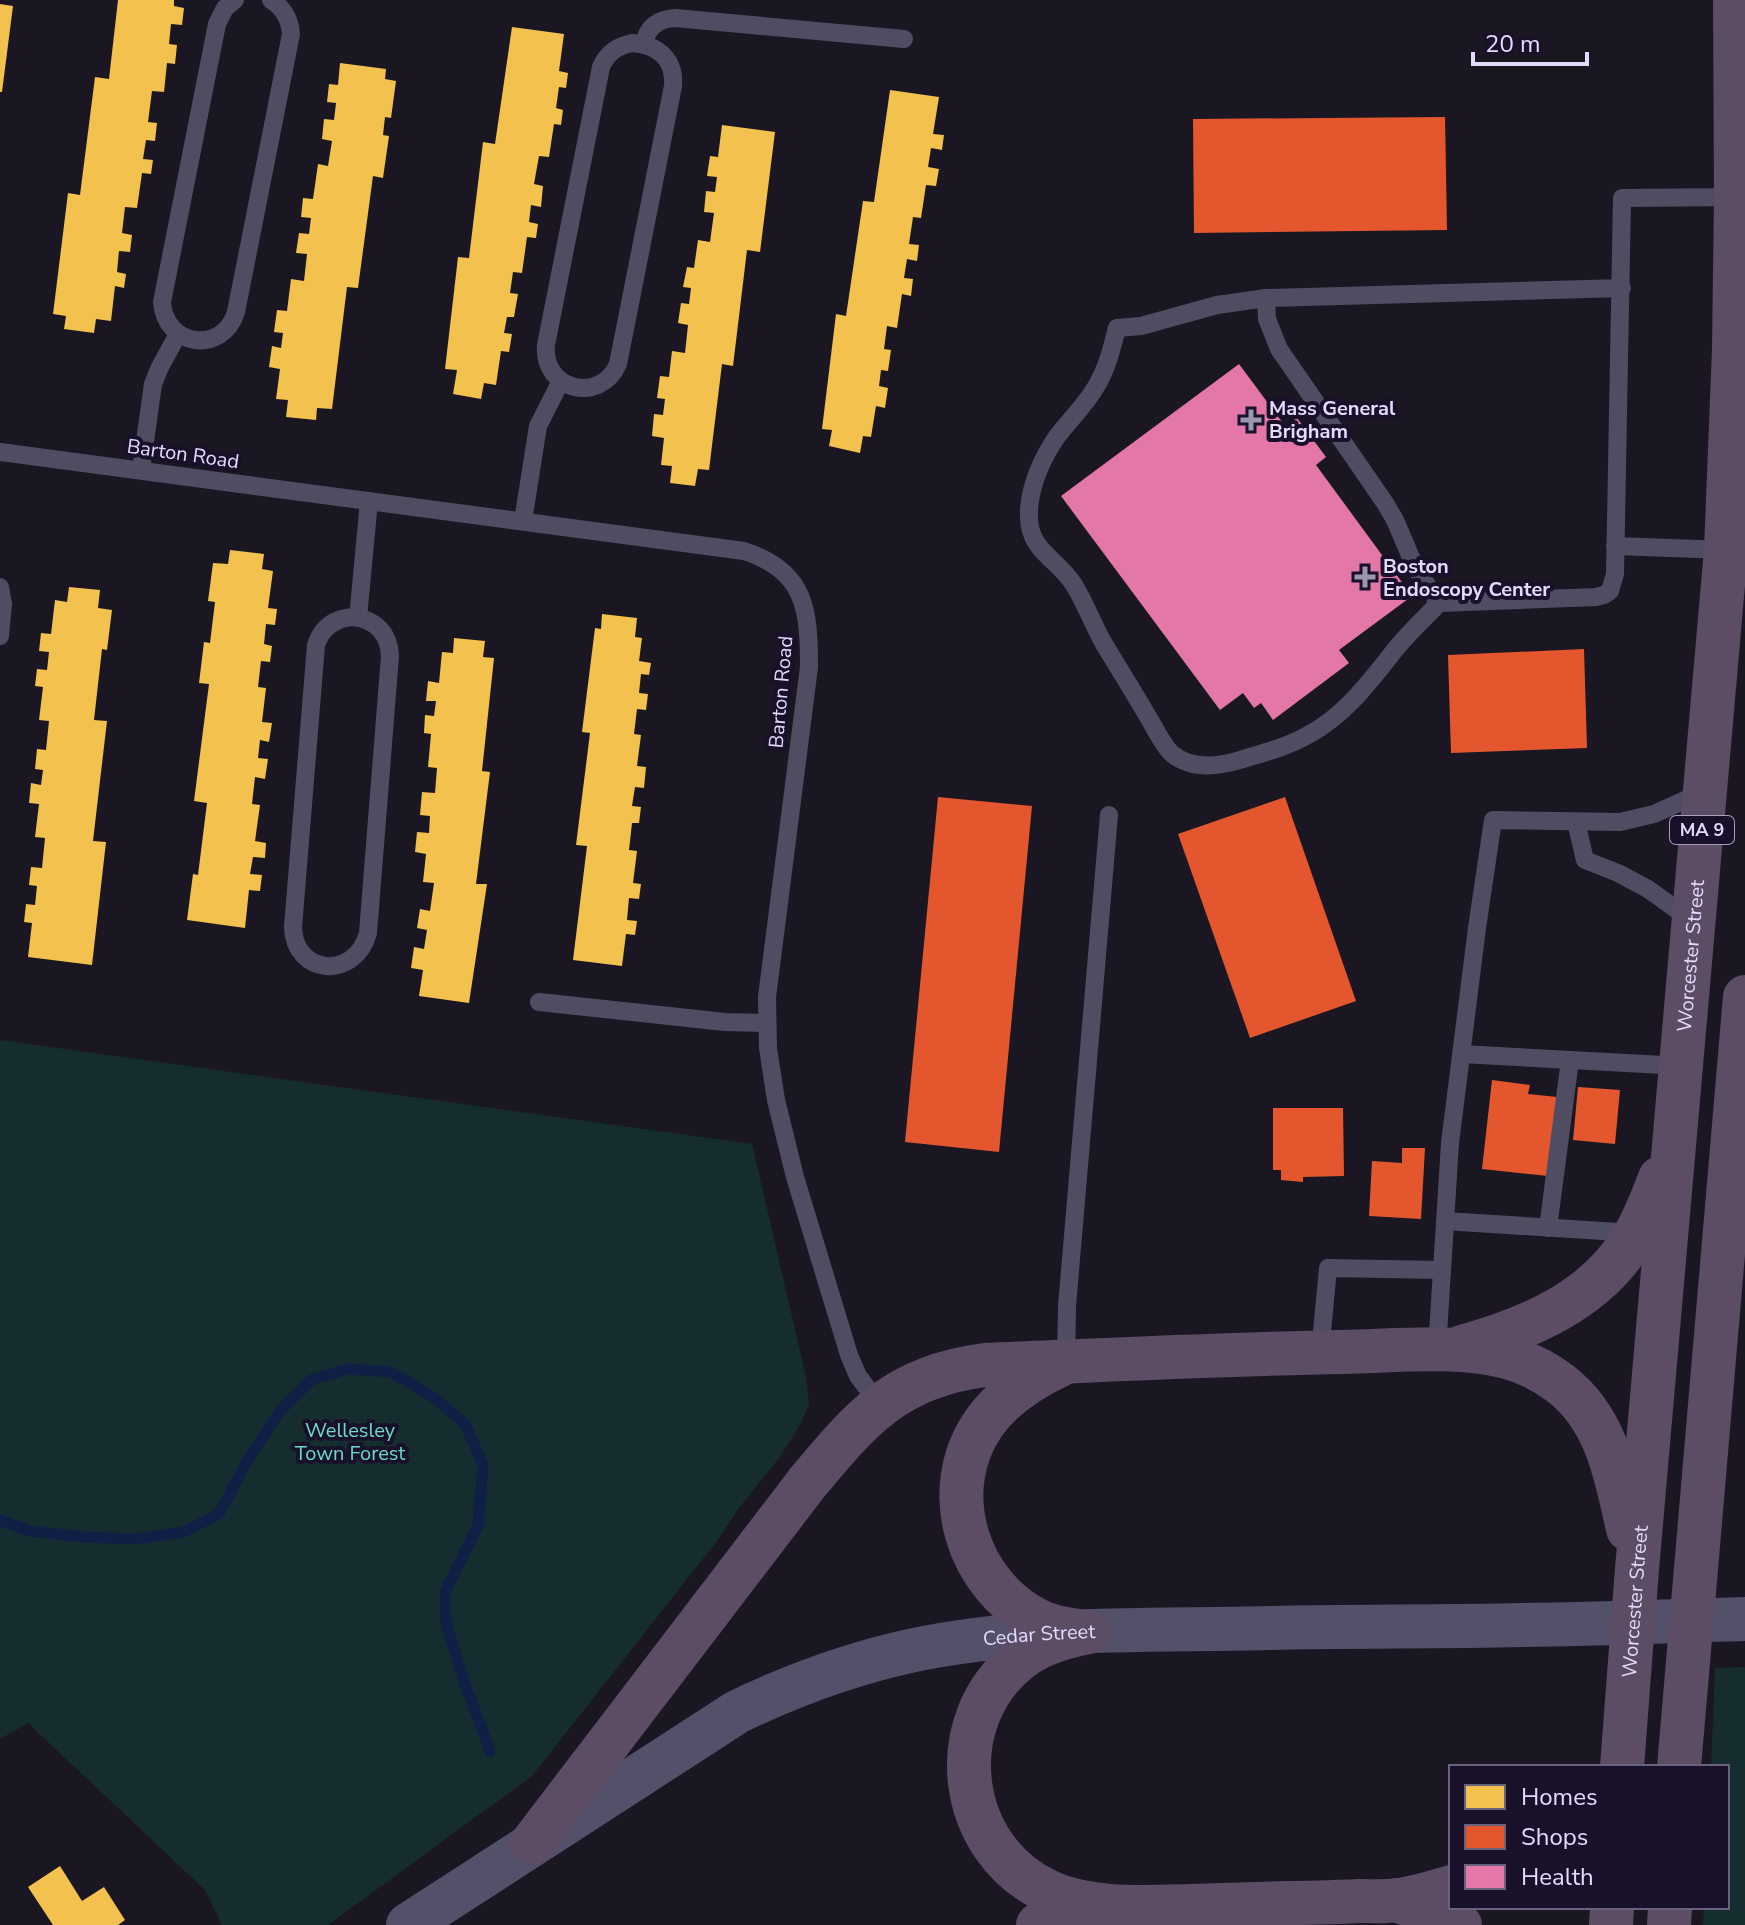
<svg xmlns="http://www.w3.org/2000/svg" width="1745" height="1925" viewBox="0 0 1745 1925" font-family="'Nunito Sans',sans-serif">
	<style>
		.green { fill: #162d30 }
		.homes { fill: #f2c14e }
		.shops { fill: #e4572e }
		.health { fill: #e377a8 }
		.lines { fill: none; stroke-linecap: round; stroke-linejoin: round }
		.stream { stroke: #101f46; stroke-width: 11 }
		.service { stroke: #504d63; stroke-width: 18 }
		.secondary { stroke: #535069; stroke-width: 44 }
		.trunk { stroke: #5c4d64; stroke-width: 44 }
		.poi-dot { fill: #9c96b1; stroke: #181129; stroke-width: 3 }
		.labels { text-anchor: middle; dominant-baseline: central; stroke-width: 8; stroke-linejoin: round; paint-order: stroke }
		.shield { fill: #181129; stroke: #a59ebd; stroke-width: 2 }
		.shield-label { font-size: 18px; font-weight: bold; fill: #e2dbfd }
		.poi-label { font-size: 20px; font-weight: bold; fill: #e2dbfd; stroke: #181129; text-anchor: start }
		.street-label { font-size: 20px; fill: #e2dbfd; stroke: #181129 }
		.park-label { font-size: 20px; fill: #69dbc9; stroke: #181129 }
	</style>
	<rect width="100%" height="100%" fill="#1a1723"/>
	<g class="green">
		<path d="M0,1040L752,1144L806,1377L809,1404L799,1427L779,1458L738,1509L720,1537L532,1776L328,1925H222L205,1890L28,1723L0,1739Z"/>
		<path d="M1744,1667L1745,1668V1925H1703L1704,1907H1727V1767H1711L1715,1668Z"/>
	</g>
	<g class="homes">
		<path d="M118,0H174V6L184,8L182,25L171,24L169,44L177,45L175,64L167,63L164,92L152,91L148,122L157,123L155,141L146,140L143,159L153,160L151,174L142,173L137,208L125,207L122,233L132,235L130,252L119,251L117,272L126,274L124,288L115,286L111,321L96,319L94,333L64,329L66,316L53,314L68,193L80,195L95,77L109,79Z"/>
		<path d="M0,4L13,6L2,92H0Z"/>
		<path d="M512,27L564,34L559,71L568,73L566,88L559,87L556,108L563,110L561,125L554,124L549,157L539,156L534,184L543,186L541,207L531,205L529,222L538,224L536,238L527,237L522,273L513,272L510,293L518,294L514,317H507L504,333L512,334L509,352L501,351L496,385L484,383L481,399L453,394L457,370L445,369L458,257L469,258L483,142L495,144Z"/>
		<path d="M340,63L386,69L385,79L396,81L391,118L385,117L383,135L389,136L383,178L373,176L358,288L347,287L332,409L317,408L316,420L286,417L288,400L276,399L280,369L269,367L272,346L281,348L283,333L274,332L277,310L287,311L291,279L304,281L307,254L296,253L299,233L309,234L311,218L301,217L303,198L313,199L318,164L328,166L332,141L322,139L324,119L334,120L336,103L327,102L329,84L338,85Z"/>
		<path d="M890,90L939,97L933,134L944,135L942,150L931,148L928,167L939,169L936,186L926,185L921,218L913,217L909,244L919,245L917,261L907,259L904,278L913,279L911,296L902,294L897,328L887,326L884,349L891,350L888,371L881,370L879,386L888,388L885,408L876,406L871,437L863,436L860,453L829,446L832,430L822,429L836,314L846,316L863,201L874,202Z"/>
		<path d="M722,125L775,132L760,252L747,250L733,366L722,364L709,470L698,469L695,486L670,483L672,466L661,465L664,438L652,436L654,414L663,415L665,399L657,398L660,376L669,377L672,351L685,353L688,325L678,323L681,303L689,304L691,288L683,287L687,267L694,268L698,240L710,242L714,213L704,212L706,191L715,192L717,177L707,176L710,156L718,157Z"/>
		<path d="M230,550L264,554L262,569L273,571L268,608L277,609L275,625L266,624L264,644L272,646L270,662L261,661L258,687L266,688L262,722L272,723L269,742L260,740L258,758L268,759L265,779L255,777L252,804L260,805L255,841L266,843L265,858L253,857L250,874L262,875L260,891L249,890L245,928L187,920L193,874L198,875L207,803L194,801L209,684L199,683L204,642L210,643L215,602L208,601L213,563L228,564Z"/>
		<path d="M69,587L100,590L98,608L112,610L107,650L102,649L94,720L107,721L93,841L106,842L92,965L28,957L32,923L24,922L26,904L35,905L37,886L29,885L31,867L42,868L45,838L35,837L39,804L29,803L31,783L41,785L43,770L35,769L37,749L46,750L49,721L39,720L43,687L35,686L37,669L47,670L49,652L39,651L41,633L51,634L55,600L67,602Z"/>
		<path d="M602,614L637,618L635,637L642,638L639,661L651,663L649,675L641,674L639,693L648,694L646,710L637,709L634,734L641,735L637,766L646,767L644,788L635,787L632,806L641,807L639,823H632L629,850L637,851L633,883L641,884L639,899L629,898L627,920L637,921L635,935L626,934L622,966L573,960L587,846L576,845L590,733L582,732L595,628L601,629Z"/>
		<path d="M454,638L485,641L483,657L494,658L482,771L490,772L476,884H487L469,1003L419,996L423,970L411,968L414,947L424,949L427,930L417,928L420,909L430,911L434,883L423,882L426,854L415,852L417,832L429,833L430,816L420,815L422,792L435,793L437,768L428,767L431,734L424,733L425,715L434,716L436,701H426L428,681L439,683L442,652L453,653Z"/>
		<path d="M60,1866L82,1901L104,1887L125,1920L118,1925H53L28,1887Z"/>
	</g>
	<g class="shops">
		<path d="M1445,117L1447,230L1194,233L1193,119Z"/>
		<path d="M1584,649L1587,748L1451,753L1448,655Z"/>
		<path d="M938,797L1032,806L999,1152L905,1142Z"/>
		<path d="M1285,797L1356,1001L1250,1038L1178,834Z"/>
		<path d="M1492,1080L1530,1085L1528,1094L1557,1097L1548,1176L1482,1169Z"/>
		<path d="M1578,1087L1620,1090L1615,1144L1573,1140Z"/>
		<path d="M1273,1108H1343L1344,1176L1303,1177V1182L1281,1180V1170H1273Z"/>
		<path d="M1402,1148H1425L1421,1219L1369,1216L1372,1161L1402,1163Z"/>
	</g>
	<path class="health" d="M1239,364L1285,426L1297,418L1326,457L1316,465L1412,596L1339,650L1349,663L1273,720L1261,703L1254,708L1243,693L1220,710L1061,496Z"/>
	<g class="lines">
		<path class="stream" d="M0,1520L29,1531L84,1537L134,1539L183,1532L219,1514L248,1459L279,1412L311,1380L347,1369L391,1372L435,1398L465,1424L483,1465L478,1525L445,1592L446,1623L464,1681L490,1751"/>
		<g class="service">
			<path d="M235,0L225,8L217,24L162,302C165,347 223,355 236,312L291,34C290,19 284,8 271,0"/>
			<path d="M632,43C658,45 675,59 673,86L618,364C600,405 542,390 546,345L601,67C607,53 617,46 632,43Z"/>
			<path d="M644,44C647,27 658,19 675,18L904,39"/>
			<path d="M1622,288L1266,298L1217,305L1141,326L1117,328C1112,348 1107,368 1097,385C1086,405 1069,420 1056,438C1041,460 1028,490 1029,517C1029,551 1059,560 1074,585C1086,604 1093,625 1104,644C1120,670 1136,696 1151,722C1157,732 1163,745 1171,753C1191,770 1217,767 1240,760C1263,753 1287,747 1308,735C1344,716 1369,683 1394,651C1407,634 1424,619 1439,603L1596,597L1604,595L1610,591L1615,574L1622,198L1736,197"/>
			<path d="M1266,298L1267,319L1279,349L1385,503L1395,520L1415,567L1439,603"/>
			<path d="M0,452L744,551C806,571 809,610 809,667L767,997L768,1048L776,1100L795,1177L849,1355L858,1376L880,1405"/>
			<path d="M141,470L153,384L160,367L178,334"/>
			<path d="M523,521L538,426L561,381"/>
			<path d="M1615,546L1726,550"/>
			<path d="M0,587L3,604L0,636"/>
			<path d="M354,617C376,620 389,633 390,656L368,933C355,981 294,975 293,927L316,645C322,627 335,618 354,617Z"/>
			<path d="M358,618L369,501"/>
			<path d="M1576,822L1585,860L1618,873L1648,889L1691,920"/>
			<path d="M539,1002L725,1022L767,1023"/>
			<path d="M1461,1054L1682,1066"/>
			<path d="M1445,1221L1634,1233"/>
			<path d="M1548,1228L1570,1060"/>
			<path d="M1437,1350L1450,1143L1477,928L1493,820L1620,822L1654,814L1703,792"/>
			<path d="M1320,1353L1328,1268L1442,1270"/>
			<path d="M1066,1362L1067,1306L1109,815"/>
		</g>
		<path class="secondary" id="s1" d="M408,1925L737,1712C795,1684 856,1662 919,1649C1033,1626 1152,1631 1268,1628C1353,1626 1437,1627 1522,1625C1596,1624 1671,1621 1745,1619"/>
		<g class="trunk">
			<path d="M1462,1347C1527,1329 1595,1301 1632,1240C1644,1221 1652,1199 1660,1178"/>
			<path d="M1060,1365C1030,1379 1003,1396 984,1423C937,1490 967,1586 1039,1621C1054,1628 1070,1630 1086,1632"/>
			<path d="M1089,1632C1064,1637 1042,1643 1021,1658C941,1720 956,1848 1047,1891C1088,1911 1146,1907 1191,1906C1223,1905 1256,1904 1288,1903C1313,1903 1337,1902 1361,1901C1373,1901 1386,1902 1398,1900C1416,1898 1434,1892 1451,1887"/>
			<path id="s2" d="M1622,1767L1637,1569L1726,550L1734,349L1736,197L1735,0"/>
			<path d="M1679,1767L1745,997"/>
			<path d="M532,1843L807,1483C862,1417 895,1377 985,1365C1104,1360 1224,1354 1343,1352C1394,1351 1458,1344 1507,1357C1526,1362 1545,1372 1561,1384C1607,1420 1616,1475 1628,1529"/>
			<path d="M1397,1900L1460,1925"/>
			<path d="M1038,1925L1071,1921L1107,1913"/>
			<path d="M1611,1925L1612,1907"/>
			<path d="M1669,1925L1670,1907"/>
		</g>
	</g>
	<g class="poi-dot">
		<path d="M1247 408h8v8h8v8h-8v8h-8v-8h-8v-8h8z"/>
		<path d="M1361 565h8v8h8v8h-8v8h-8v-8h-8v-8h8z"/>
	</g>
	<g class="labels">
		<rect class="shield" x="1670" y="816" width="64" height="28" rx="6"/>
		<g class="shield-label">
			<text x="1702" y="830">MA 9</text>
		</g>
		<g class="poi-label">
			<text x="1269" y="408">Mass General<tspan x="1269" dy="23">Brigham</tspan></text>
			<text x="1383" y="566">Boston<tspan x="1383" dy="23">Endoscopy Center</tspan></text>
		</g>
		<g class="street-label">
			<text transform="translate(183 454) rotate(8)">Barton Road</text>
			<text transform="translate(781 692) rotate(-85)">Barton Road</text>
			<text stroke="none"><textPath href="#s2" startOffset="814">Worcester Street</textPath></text>
			<text stroke="none"><textPath href="#s2" startOffset="166">Worcester Street</textPath></text>
			<text stroke="none"><textPath href="#s1" startOffset="706">Cedar Street</textPath></text>
		</g>
		<g class="park-label">
			<text x="350" y="1430">Wellesley<tspan x="350" dy="23">Town Forest</tspan></text>
		</g>
	</g>
	<rect x="1449" y="1765" width="280" height="144" fill="#181129" stroke="#69627e" stroke-width="2"/>
	<rect x="1465" y="1785" width="40" height="24" fill="#f2c14e" stroke="#69627e" stroke-width="2"/>
	<text x="1521" y="1805" font-size="24" fill="#e2dbfd">Homes</text>
	<rect x="1465" y="1825" width="40" height="24" fill="#e4572e" stroke="#69627e" stroke-width="2"/>
	<text x="1521" y="1845" font-size="24" fill="#e2dbfd">Shops</text>
	<rect x="1465" y="1865" width="40" height="24" fill="#e377a8" stroke="#69627e" stroke-width="2"/>
	<text x="1521" y="1885" font-size="24" fill="#e2dbfd">Health</text>
	<path d="M1473 52v12h114v-12" fill="none" stroke="#e2dbfd" stroke-width="4"/>
	<text x="1485" y="52" font-size="24" fill="#e2dbfd" stroke="#181129" stroke-width="6" paint-order="stroke">20 m</text>
</svg>
